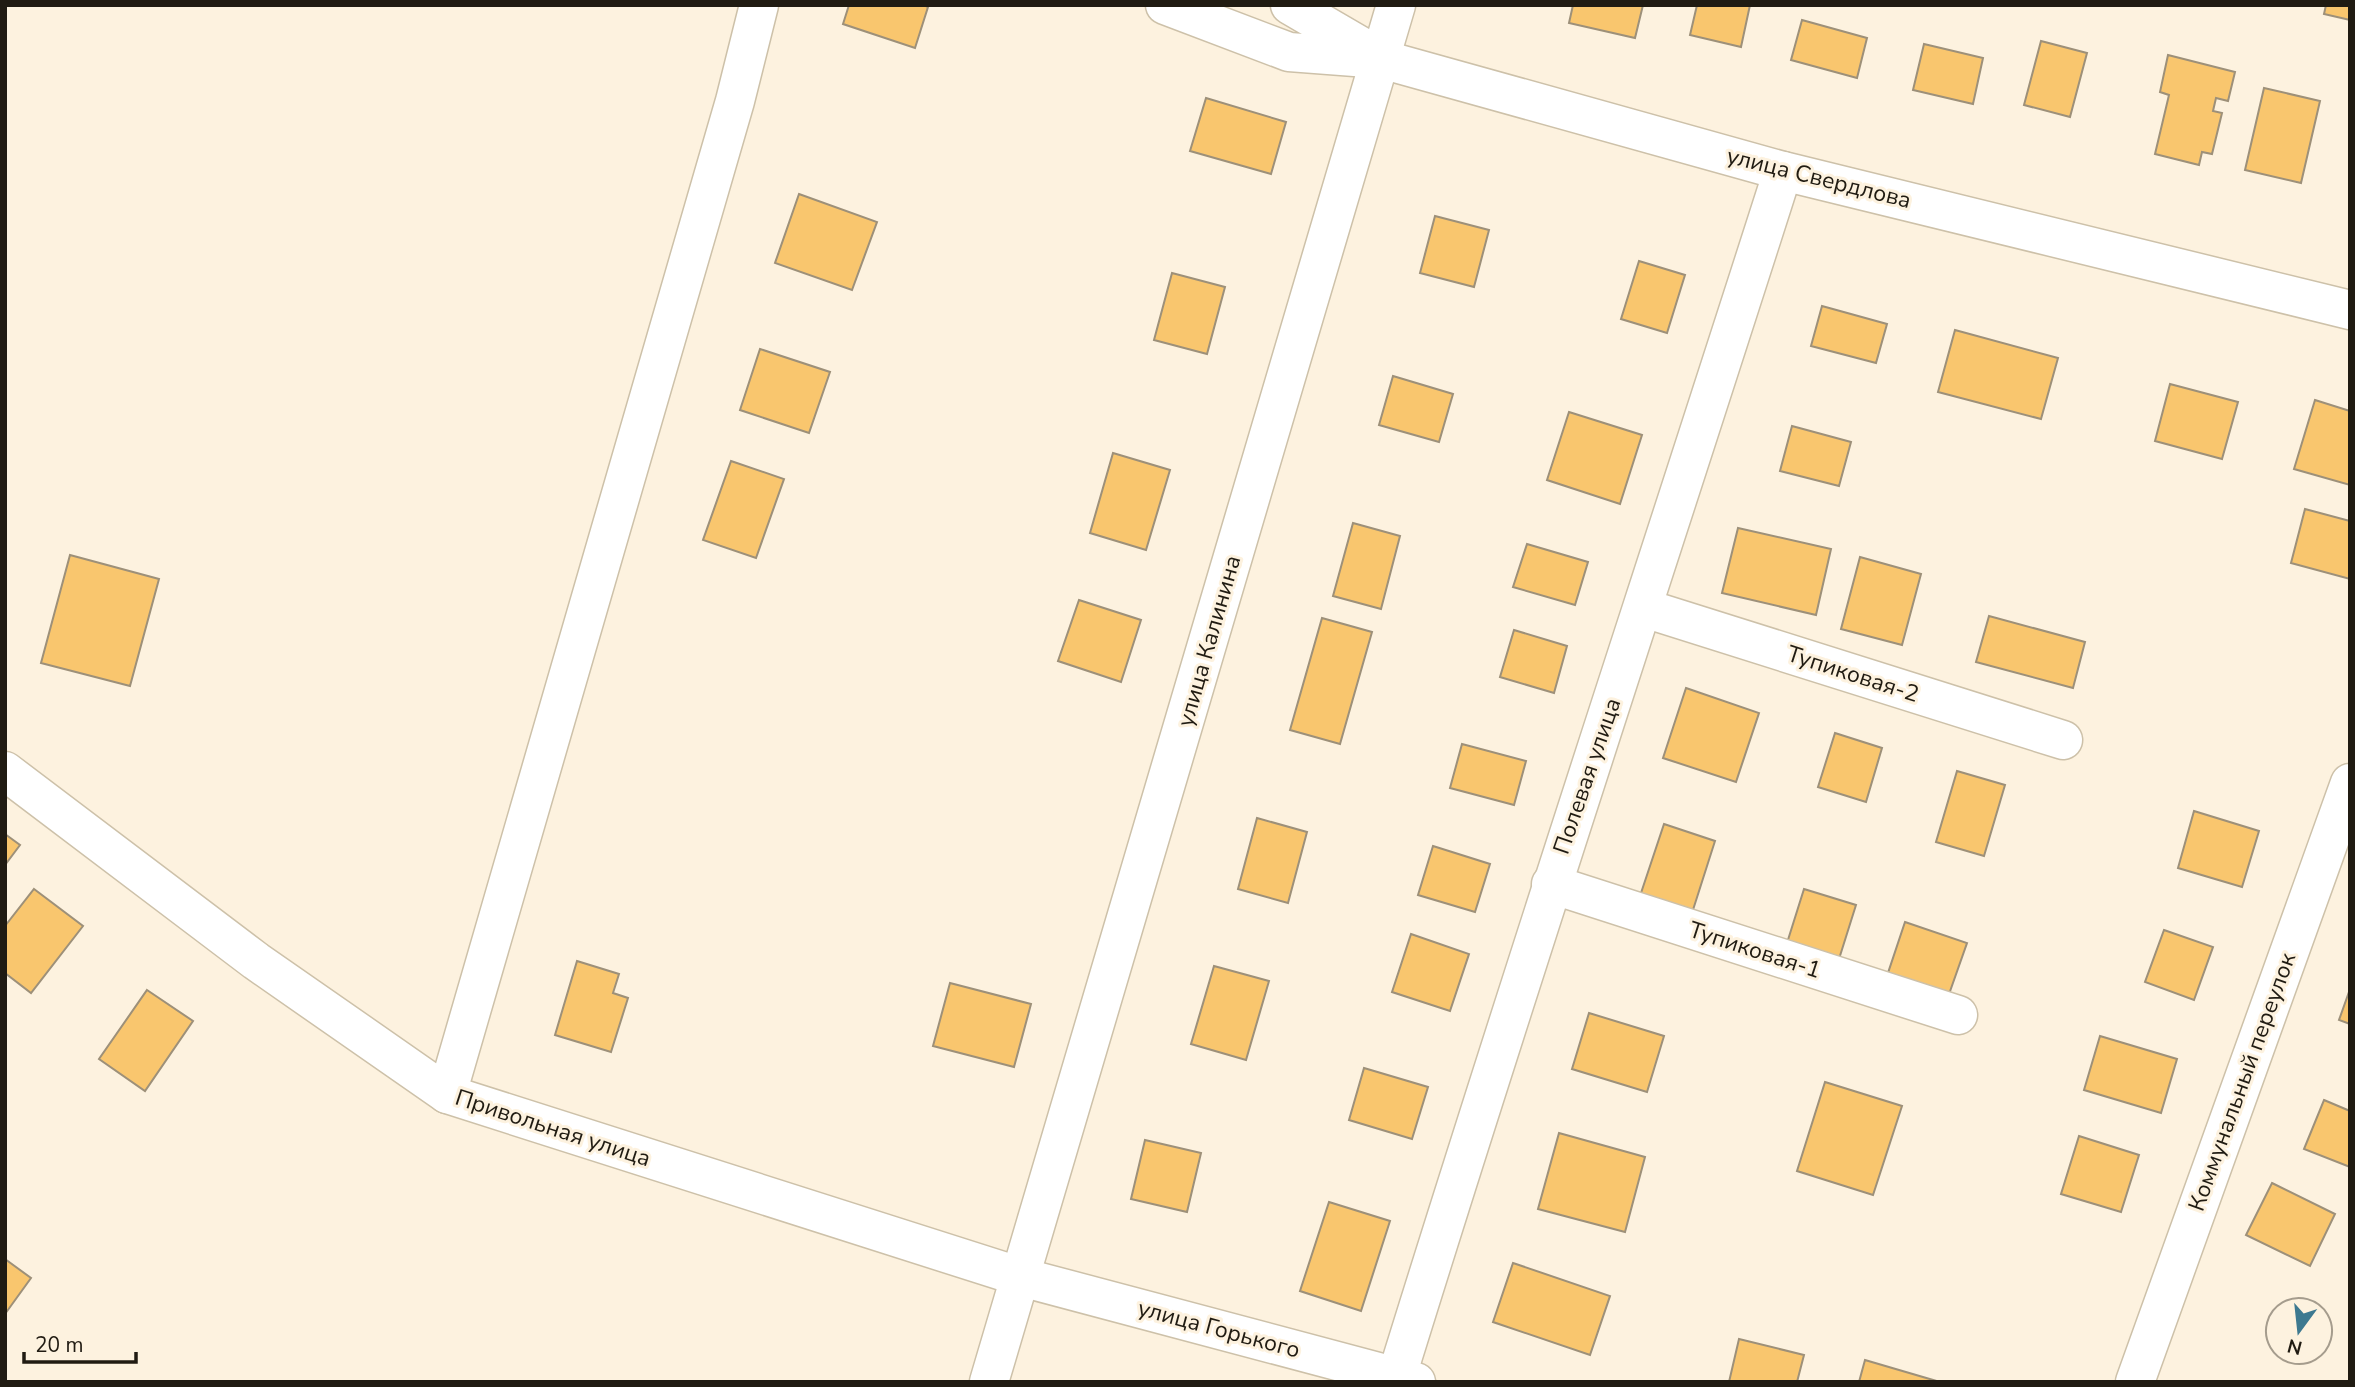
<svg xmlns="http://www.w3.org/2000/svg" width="2355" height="1387" viewBox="0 0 2355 1387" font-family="'Nunito Sans',sans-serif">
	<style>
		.building { fill: #f9c66e; stroke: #9d9079; stroke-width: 2 }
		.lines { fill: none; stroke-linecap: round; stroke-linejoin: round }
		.minor-casing { stroke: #cdc1a9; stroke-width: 41 }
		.minor { stroke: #fff; stroke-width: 38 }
		.labels { text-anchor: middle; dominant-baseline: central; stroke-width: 6; stroke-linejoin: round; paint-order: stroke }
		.street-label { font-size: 23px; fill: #201b12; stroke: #fdf2df }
	</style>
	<rect width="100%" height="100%" fill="#fdf2df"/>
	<g class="building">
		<path d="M849,5H924L928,7L915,48L843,24Z"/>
		<path d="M1573,5H1643L1635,38L1569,23Z"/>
		<path d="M1697,5H1750L1741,47L1690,35Z"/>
		<path d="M2326,5H2350V20L2324,14Z"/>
		<path d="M1802,20L1867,38L1857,78L1791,60Z"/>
		<path d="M2041,41L2087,53L2070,117L2024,105Z"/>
		<path d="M1924,44L1983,58L1973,104L1913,90Z"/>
		<path d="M2168,55L2235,72L2228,101L2216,98L2213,111L2222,113L2212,154L2202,152L2199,165L2155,154L2169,95L2160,92Z"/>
		<path d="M2264,88L2320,101L2301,183L2245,170Z"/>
		<path d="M1206,98L1286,122L1271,174L1190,151Z"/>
		<path d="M799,194L877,222L852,290L775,263Z"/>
		<path d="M1435,216L1489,230L1474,287L1420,273Z"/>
		<path d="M1639,261L1685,275L1667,333L1621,319Z"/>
		<path d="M1172,273L1225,287L1207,354L1154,340Z"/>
		<path d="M1822,306L1887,324L1876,363L1811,346Z"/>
		<path d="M1955,330L2058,358L2041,419L1938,392Z"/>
		<path d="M760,349L830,372L809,433L740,410Z"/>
		<path d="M1393,376L1453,394L1439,442L1379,425Z"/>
		<path d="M2170,384L2238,402L2222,459L2155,441Z"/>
		<path d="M2315,400L2350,411V485L2294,469Z"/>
		<path d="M1569,412L1642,435L1620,504L1547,480Z"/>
		<path d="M1792,426L1851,442L1839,486L1780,471Z"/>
		<path d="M1113,453L1170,470L1146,550L1090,533Z"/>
		<path d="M731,461L784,479L756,558L703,540Z"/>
		<path d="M2305,509L2350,521V579L2291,563Z"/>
		<path d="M1353,523L1400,536L1381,609L1333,596Z"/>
		<path d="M1738,528L1831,549L1816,615L1722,593Z"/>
		<path d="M1527,544L1588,562L1575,605L1513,587Z"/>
		<path d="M70,555L159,579L130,686L41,663Z"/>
		<path d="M1860,557L1921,574L1902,645L1841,629Z"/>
		<path d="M1079,600L1141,620L1121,682L1058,661Z"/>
		<path d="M1989,616L2085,642L2073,688L1976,662Z"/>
		<path d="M1322,618L1372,632L1340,744L1290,730Z"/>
		<path d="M1514,630L1567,646L1554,693L1500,677Z"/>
		<path d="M1686,688L1759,713L1736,782L1663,758Z"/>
		<path d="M1835,733L1882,748L1866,802L1818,787Z"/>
		<path d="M1462,744L1526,761L1514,805L1450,788Z"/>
		<path d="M1957,771L2005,785L1984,856L1936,842Z"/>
		<path d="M2194,811L2259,831L2242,887L2178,868Z"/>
		<path d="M1257,818L1307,832L1288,903L1238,889Z"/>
		<path d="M1664,824L1715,841L1692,913L1640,896Z"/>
		<path d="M5,834L20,845L5,865Z"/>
		<path d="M1433,846L1490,864L1475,912L1418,895Z"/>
		<path d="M34,889L83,926L31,993L5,973V926Z"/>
		<path d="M1804,889L1856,905L1839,959L1787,943Z"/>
		<path d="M1905,922L1967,943L1948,997L1887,976Z"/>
		<path d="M2164,930L2213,947L2194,1000L2145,982Z"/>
		<path d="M1411,934L1469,954L1450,1011L1392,992Z"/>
		<path d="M577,961L619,974L613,993L628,998L611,1052L555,1035Z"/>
		<path d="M1214,966L1269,981L1246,1060L1191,1044Z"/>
		<path d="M950,983L1031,1004L1014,1067L933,1046Z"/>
		<path d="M2350,989V1024L2339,1020Z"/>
		<path d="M147,990L193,1021L145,1091L99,1059Z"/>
		<path d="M1589,1013L1664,1036L1647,1092L1572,1069Z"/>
		<path d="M2100,1036L2177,1059L2161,1113L2084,1090Z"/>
		<path d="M1364,1068L1428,1087L1412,1139L1349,1120Z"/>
		<path d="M1825,1082L1902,1106L1873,1195L1797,1171Z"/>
		<path d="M2324,1100L2350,1111V1167L2304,1149Z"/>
		<path d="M1559,1133L1645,1157L1625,1232L1538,1209Z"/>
		<path d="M2079,1136L2139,1155L2121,1212L2061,1194Z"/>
		<path d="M1145,1140L1201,1153L1187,1212L1131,1199Z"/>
		<path d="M2272,1183L2335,1214L2310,1266L2246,1235Z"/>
		<path d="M1329,1202L1390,1221L1361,1311L1300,1291Z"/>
		<path d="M5,1259L31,1278L5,1314Z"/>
		<path d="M1513,1263L1610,1296L1590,1355L1493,1322Z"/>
		<path d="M1739,1339L1804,1355L1797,1382H1729Z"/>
		<path d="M1865,1360L1940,1382H1859Z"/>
	</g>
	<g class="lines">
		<defs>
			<g id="minor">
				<path d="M1165,5L1289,52L1381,59L1783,171L2350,310"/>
				<path d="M1290,5L1374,54"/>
				<path d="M1644,608L2063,740"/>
				<path d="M5,771L256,961L447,1094L1021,1277L1416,1382"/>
				<path d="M1551,884L1958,1015"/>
				<path d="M447,1094L735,101L759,5"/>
				<path d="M989,1382L1396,5"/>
				<path d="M1395,1382C1520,977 1654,575 1783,171"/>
				<path d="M2135,1382L2350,783"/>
			</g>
		</defs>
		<use href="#minor" class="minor-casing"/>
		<use href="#minor" class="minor"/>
	</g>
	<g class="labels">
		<g class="street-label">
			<text transform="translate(1819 178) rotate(14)">улица Свердлова</text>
			<text transform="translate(1209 641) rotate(-74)">улица Калинина</text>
			<text transform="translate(1853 674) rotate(18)">Тупиковая-2</text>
			<text transform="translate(1587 776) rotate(-71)">Полевая улица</text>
			<text transform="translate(1755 950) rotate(18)">Тупиковая-1</text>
			<text transform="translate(2242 1082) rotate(-70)">Коммунальный переулок</text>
			<text transform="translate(553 1128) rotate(18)">Привольная улица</text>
			<text transform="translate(1219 1329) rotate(15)">улица Горького</text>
		</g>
	</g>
	<rect width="2355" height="1387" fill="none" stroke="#201b12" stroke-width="14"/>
	<g transform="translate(2299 1331) rotate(195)"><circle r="33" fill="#fdf2df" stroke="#a59c8d" stroke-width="2"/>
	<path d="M0-5L12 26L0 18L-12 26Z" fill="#3d7990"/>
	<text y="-10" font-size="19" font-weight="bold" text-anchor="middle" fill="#201b12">N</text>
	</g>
	<path d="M24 1352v10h112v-10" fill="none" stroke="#201b12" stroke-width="3.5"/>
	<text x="35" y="1352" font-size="21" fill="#201b12" stroke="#fdf2df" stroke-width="5" paint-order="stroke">20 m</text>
</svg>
